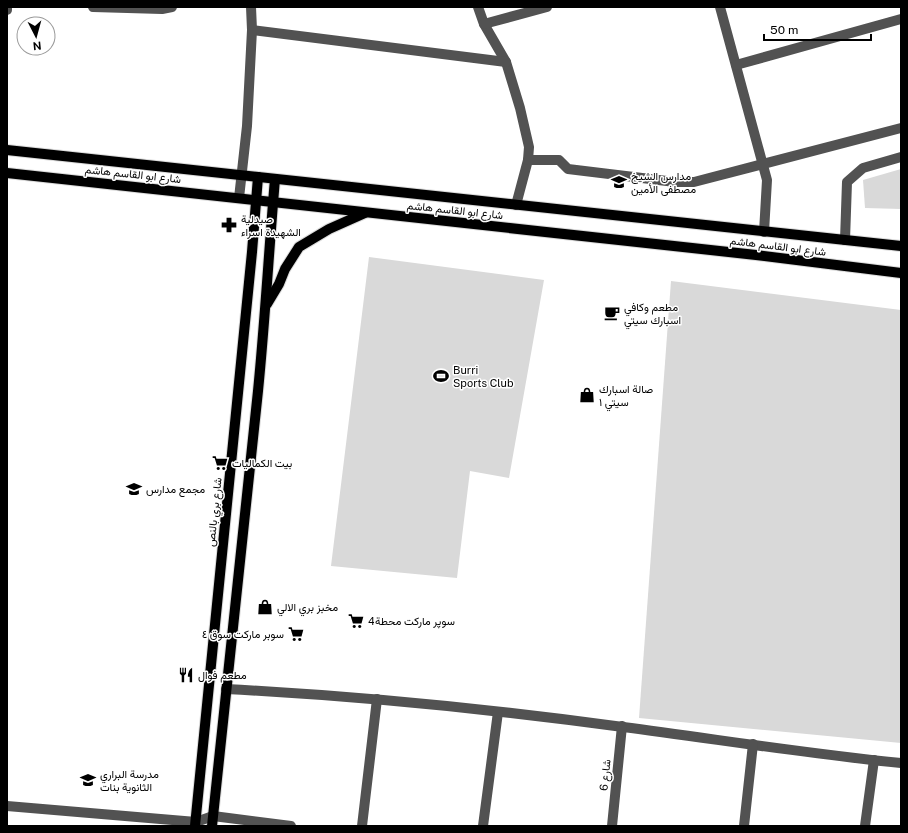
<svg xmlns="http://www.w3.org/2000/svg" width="908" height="833" viewBox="0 0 908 833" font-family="'Public Sans',Vazirmatn,sans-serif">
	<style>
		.green { fill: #d9d9d9 }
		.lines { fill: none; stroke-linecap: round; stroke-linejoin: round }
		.major-casing { stroke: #dbdbdb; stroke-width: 12 }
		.minor { stroke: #525252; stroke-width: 10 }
		.major { stroke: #000; stroke-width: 10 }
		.labels { text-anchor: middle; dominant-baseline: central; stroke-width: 3; stroke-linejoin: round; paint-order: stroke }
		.street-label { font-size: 11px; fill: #000; stroke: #fff }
		.poi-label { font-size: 11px; fill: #000; stroke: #fff; text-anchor: start }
	</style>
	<rect width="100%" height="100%" fill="#fff"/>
	<g class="green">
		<path d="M901,169V209L865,208L863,180Z"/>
		<path d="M369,257L544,280L509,478L470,471L457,578L331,566Z"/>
		<path d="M671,281L901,310V743L639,718Z"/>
	</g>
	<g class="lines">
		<defs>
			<g id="major">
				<path d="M7,150L901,246"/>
				<path d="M7,173L756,255L901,273"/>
				<path d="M267,304L279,284L285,269L299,247L329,229L365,213"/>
				<path d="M195,826L252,252L258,177"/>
				<path d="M212,826C226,681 244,536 258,391C265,320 269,249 275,179"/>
			</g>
		</defs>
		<use href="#major" class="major-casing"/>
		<g class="minor">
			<path d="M93,7L162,9L172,7"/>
			<path d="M478,7L484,24L506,62L520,108L529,147L528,160L516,205"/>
			<path d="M720,7L767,180L764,232"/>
			<path d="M7,10V7"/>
			<path d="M484,24L547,7"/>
			<path d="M252,30L506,62"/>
			<path d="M736,65L901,19"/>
			<path d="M528,160H559L568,169L675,182H694L901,128"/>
			<path d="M239,198L247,126L252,30L251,7"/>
			<path d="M845,240L847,182L863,168L901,157"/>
			<path d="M226,689C358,696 491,709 623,727C716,739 808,754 901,763"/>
			<path d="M7,806L196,822L213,816L291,826"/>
			<path d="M362,826L377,699"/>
			<path d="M483,826L498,712"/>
			<path d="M612,826L622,726"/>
			<path d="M744,826L753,744"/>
			<path d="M865,826L874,760"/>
		</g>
		<use href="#major" class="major"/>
	</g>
	<defs>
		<symbol id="school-bare" viewBox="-9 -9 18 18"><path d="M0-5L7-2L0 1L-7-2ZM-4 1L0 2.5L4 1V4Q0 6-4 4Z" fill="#000" stroke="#fff" stroke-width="2.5" paint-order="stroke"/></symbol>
		<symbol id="pharmacy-bare" viewBox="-9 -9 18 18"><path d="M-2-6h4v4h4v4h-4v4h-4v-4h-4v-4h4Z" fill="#000" stroke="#fff" stroke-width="2.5" paint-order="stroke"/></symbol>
		<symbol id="cafe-bare" viewBox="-9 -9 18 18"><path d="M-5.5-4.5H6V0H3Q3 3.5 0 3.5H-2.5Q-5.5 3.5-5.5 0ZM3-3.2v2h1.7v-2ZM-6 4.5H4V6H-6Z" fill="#000" stroke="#fff" stroke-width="2.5" paint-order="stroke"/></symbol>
		<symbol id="stadium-bare" viewBox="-9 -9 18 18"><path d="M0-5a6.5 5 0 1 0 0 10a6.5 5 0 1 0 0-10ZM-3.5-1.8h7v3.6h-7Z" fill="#000" stroke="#fff" stroke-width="2.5" paint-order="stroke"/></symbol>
		<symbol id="shop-bare" viewBox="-9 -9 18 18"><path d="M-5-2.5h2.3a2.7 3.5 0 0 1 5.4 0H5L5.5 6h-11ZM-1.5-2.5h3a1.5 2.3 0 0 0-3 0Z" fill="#000" stroke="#fff" stroke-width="2.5" paint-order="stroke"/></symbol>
		<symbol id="supermarket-bare" viewBox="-9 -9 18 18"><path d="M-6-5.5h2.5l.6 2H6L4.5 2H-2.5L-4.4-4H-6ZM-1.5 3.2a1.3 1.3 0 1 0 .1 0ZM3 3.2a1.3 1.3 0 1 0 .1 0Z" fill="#000" stroke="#fff" stroke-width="2.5" paint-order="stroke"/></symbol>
		<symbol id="restaurant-bare" viewBox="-9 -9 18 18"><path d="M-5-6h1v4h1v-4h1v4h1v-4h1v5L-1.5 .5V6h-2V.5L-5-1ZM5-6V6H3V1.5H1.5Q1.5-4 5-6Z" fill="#000" stroke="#fff" stroke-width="2.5" paint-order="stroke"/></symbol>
	</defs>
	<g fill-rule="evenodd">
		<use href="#school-bare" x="608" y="171" width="22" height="22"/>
		<use href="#pharmacy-bare" x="218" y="214" width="22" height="22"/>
		<use href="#cafe-bare" x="601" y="302" width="22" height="22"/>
		<use href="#stadium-bare" x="430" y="365" width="22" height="22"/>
		<use href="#shop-bare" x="576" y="384" width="22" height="22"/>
		<use href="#supermarket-bare" x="209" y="452" width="22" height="22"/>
		<use href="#school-bare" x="123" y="478" width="22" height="22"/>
		<use href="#shop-bare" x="254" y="596" width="22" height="22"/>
		<use href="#supermarket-bare" x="345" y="610" width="22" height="22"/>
		<use href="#supermarket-bare" x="285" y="623" width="22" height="22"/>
		<use href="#restaurant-bare" x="175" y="664" width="22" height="22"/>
		<use href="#school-bare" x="77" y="769" width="22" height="22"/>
	</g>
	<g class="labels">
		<g class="street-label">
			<text transform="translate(133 174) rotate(6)">شارع ابو القاسم هاشم</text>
			<text transform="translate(455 210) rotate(6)">شارع ابو القاسم هاشم</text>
			<text transform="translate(778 246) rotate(7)">شارع ابو القاسم هاشم</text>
			<text transform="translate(214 512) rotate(-84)">شارع بري بالنص</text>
			<text transform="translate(605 775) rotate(-84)">شارع 6</text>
		</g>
		<g class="poi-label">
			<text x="631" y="176">مدارس الشيخ<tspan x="631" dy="13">مصطفى الأمين</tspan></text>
			<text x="241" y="219">صيدلية<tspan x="241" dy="13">الشهيدة اسراء</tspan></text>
			<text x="624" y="307">مطعم وكافي<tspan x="624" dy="13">اسبارك سيتي</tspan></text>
			<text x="453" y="370">Burri<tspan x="453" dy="13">Sports Club</tspan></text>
			<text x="599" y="389">صالة اسبارك<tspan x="599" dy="13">سيتي ١</tspan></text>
			<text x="232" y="463">بيت الكماليات</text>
			<text x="146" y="489">مجمع مدارس</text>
			<text x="277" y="607">مخبز بري الالي</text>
			<text x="368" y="621">سوپر مارکت محطة4</text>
			<text x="284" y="634" text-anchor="end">سوبر ماركت سوق ٤</text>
			<text x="198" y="675">مطعم فوال</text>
			<text x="100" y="774">مدرسة البراري<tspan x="100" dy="13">الثانوية بنات</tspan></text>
		</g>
	</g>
	<rect width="908" height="833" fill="none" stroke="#000000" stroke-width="16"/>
	<g transform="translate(36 36) rotate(174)"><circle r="19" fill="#ffffff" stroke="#999999"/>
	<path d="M0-3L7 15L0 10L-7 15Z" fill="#000000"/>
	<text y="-6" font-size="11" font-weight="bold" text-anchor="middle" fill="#000000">N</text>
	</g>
	<path d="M764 34v6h107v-6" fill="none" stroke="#000000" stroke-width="2"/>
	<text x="770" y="34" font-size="12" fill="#000000" stroke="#ffffff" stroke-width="3" paint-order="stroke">50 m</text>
</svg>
